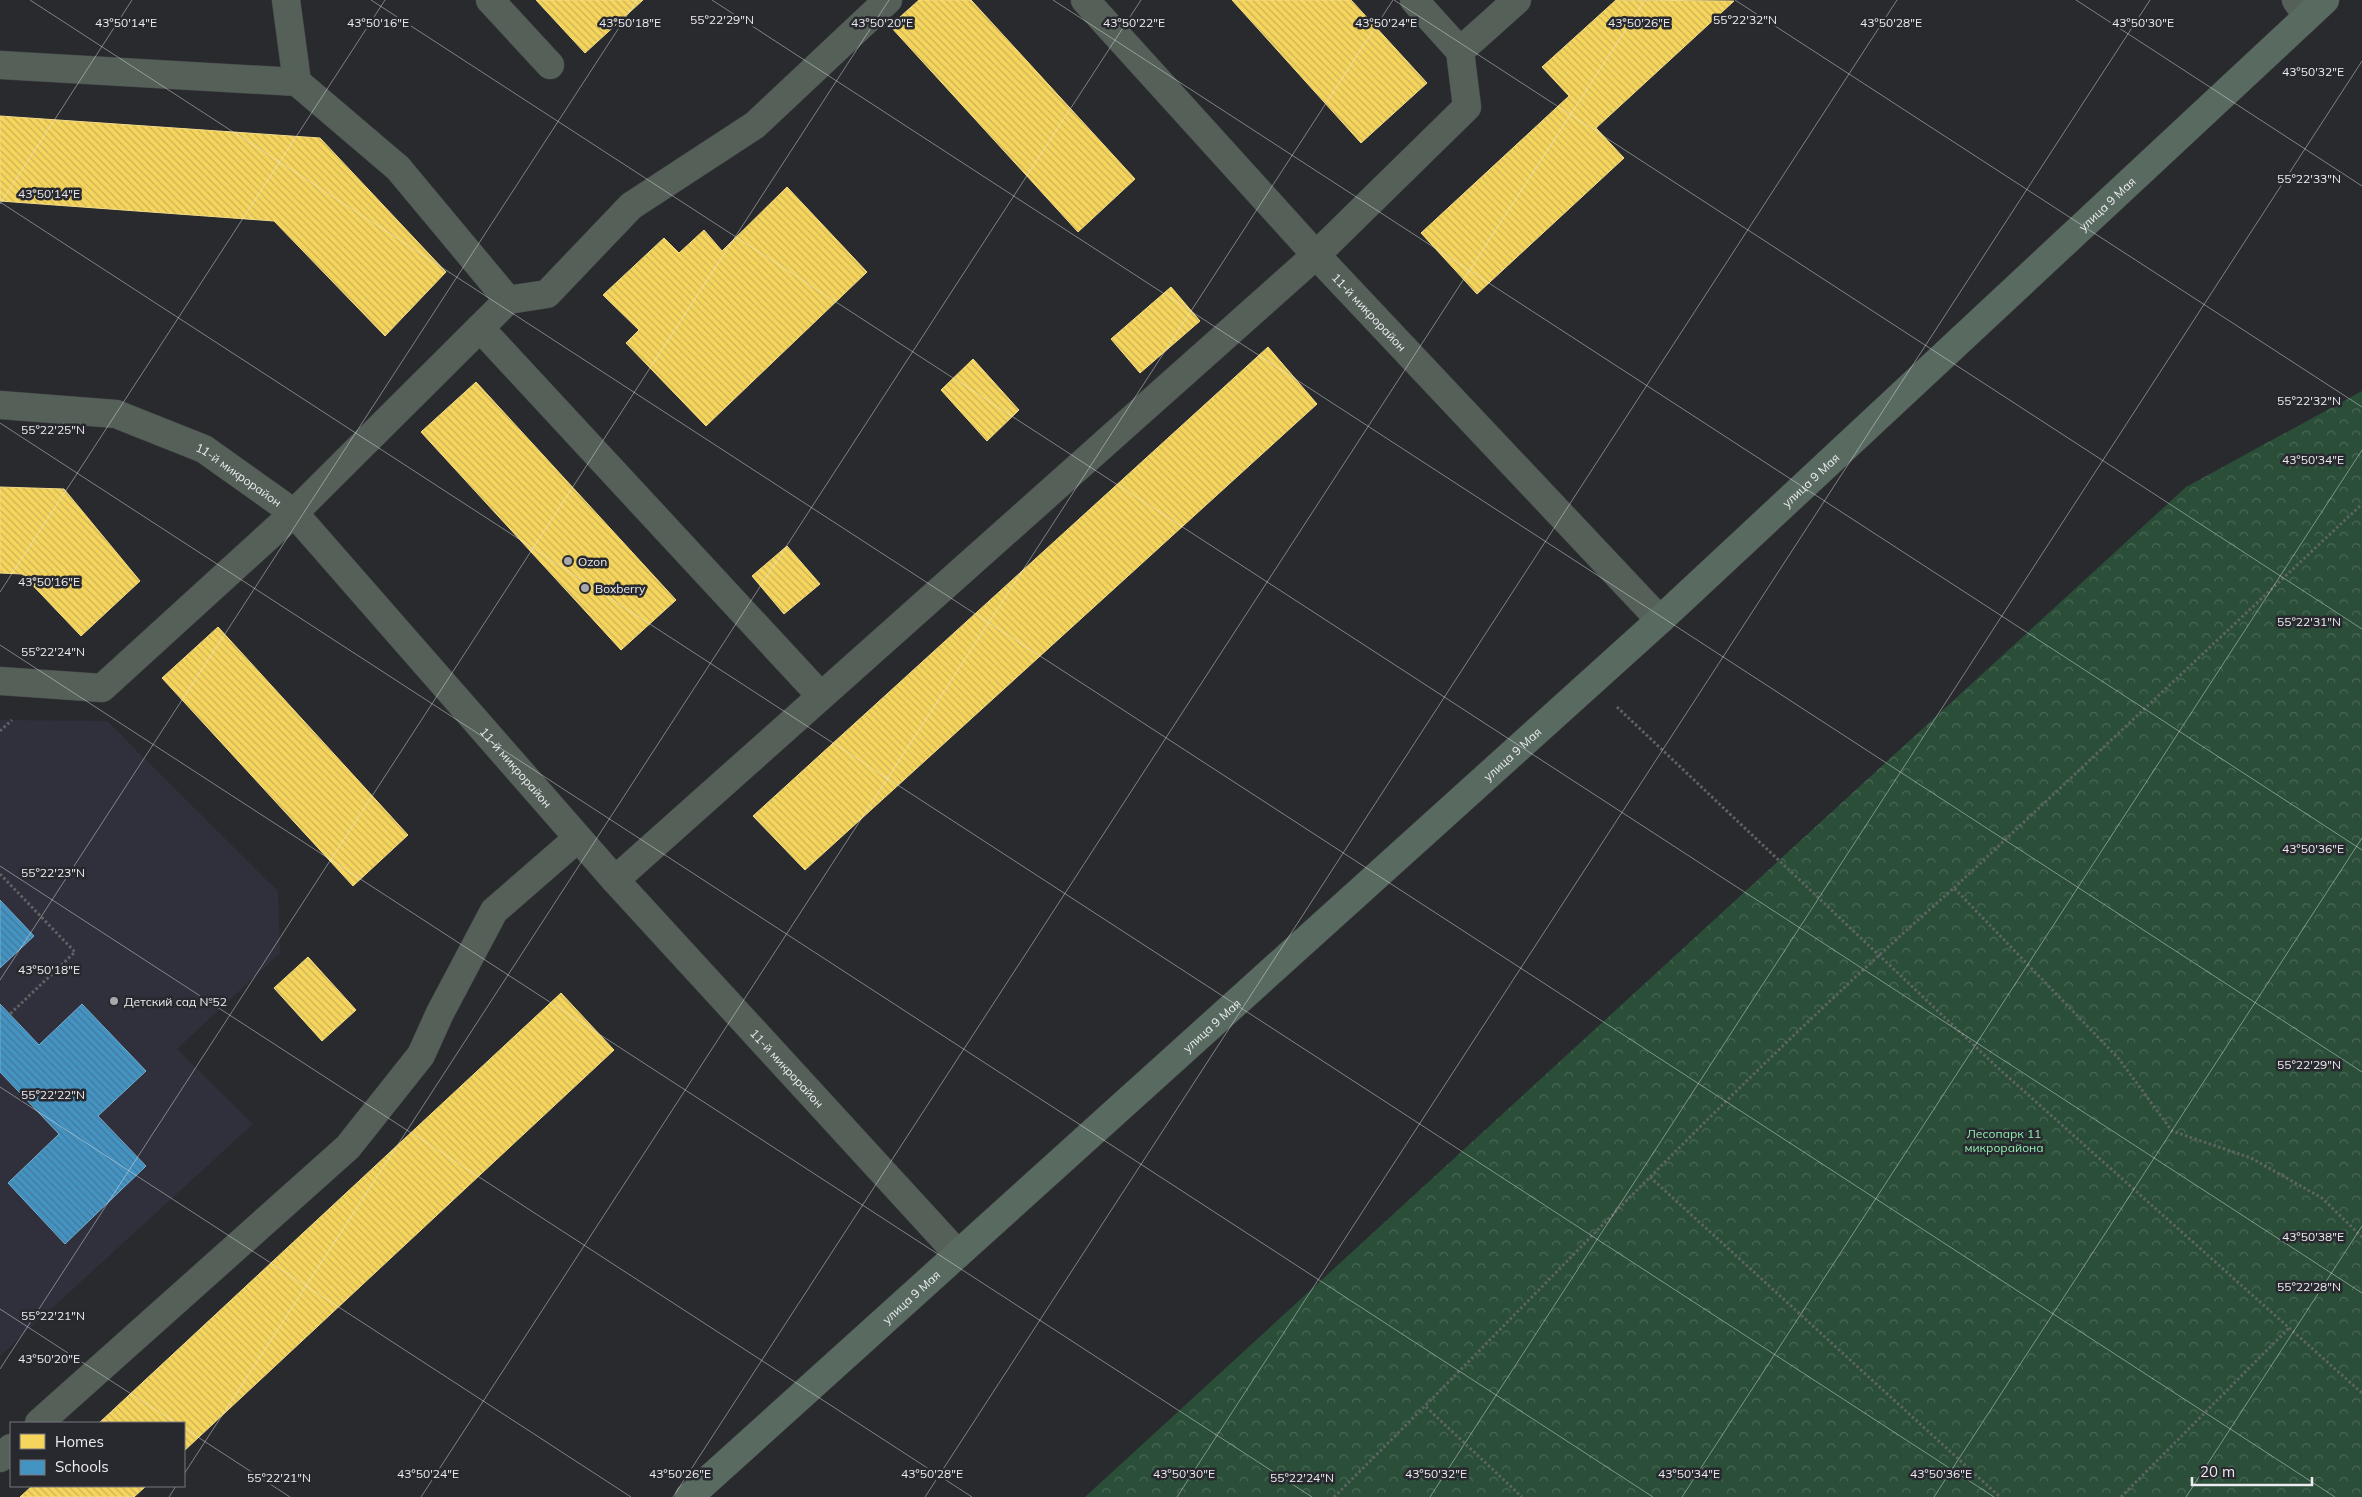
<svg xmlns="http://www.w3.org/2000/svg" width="2362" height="1497" viewBox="0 0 2362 1497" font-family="Mulish,sans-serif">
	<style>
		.built { fill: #2f303b }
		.forest { fill: url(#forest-crowns) }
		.homes { fill: url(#homes-back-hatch); stroke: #f3dc88 }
		.schools { fill: url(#schools-back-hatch); stroke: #76aed0 }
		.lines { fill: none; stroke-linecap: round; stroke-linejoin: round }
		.minor-casing { stroke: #454648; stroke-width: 29 }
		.major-casing { stroke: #454648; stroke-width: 29 }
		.path { stroke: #5d6461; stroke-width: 3; stroke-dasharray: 2.5 2.5; stroke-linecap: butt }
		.minor { stroke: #546058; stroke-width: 28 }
		.major { stroke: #596b61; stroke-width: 28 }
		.ticks { fill: none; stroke: #ececf0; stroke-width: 1; stroke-opacity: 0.45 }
		.poi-dot { fill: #a8a8ac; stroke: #28292f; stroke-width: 2 }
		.labels { text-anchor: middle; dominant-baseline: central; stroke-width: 5; stroke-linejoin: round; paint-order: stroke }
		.street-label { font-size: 12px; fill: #ececf0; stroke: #28292f }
		.poi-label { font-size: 12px; fill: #ececf0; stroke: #28292f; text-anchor: start }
		.park-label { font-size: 12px; fill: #8eecaf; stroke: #28292f }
		.ticks-label { font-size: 12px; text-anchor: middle; fill: #ececf0; stroke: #28292f; stroke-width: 5; stroke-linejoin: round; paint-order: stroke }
	</style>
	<defs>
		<pattern id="forest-crowns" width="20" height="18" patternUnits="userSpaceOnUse" patternTransform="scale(1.25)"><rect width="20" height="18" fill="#2a4e38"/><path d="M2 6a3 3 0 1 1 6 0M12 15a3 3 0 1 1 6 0" fill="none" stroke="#496855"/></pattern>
		<pattern id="homes-back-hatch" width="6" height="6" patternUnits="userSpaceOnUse" patternTransform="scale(1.25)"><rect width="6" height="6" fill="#f6d55c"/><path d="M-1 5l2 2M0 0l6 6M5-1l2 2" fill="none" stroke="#cab257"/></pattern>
		<pattern id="schools-back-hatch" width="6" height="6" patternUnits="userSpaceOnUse" patternTransform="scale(1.25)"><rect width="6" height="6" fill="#4393c3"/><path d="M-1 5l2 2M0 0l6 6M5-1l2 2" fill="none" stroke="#447898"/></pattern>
	</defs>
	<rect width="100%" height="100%" fill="#292a2e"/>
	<path class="built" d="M0,720L107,721L278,891L280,953L177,1049L253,1124L0,1356Z"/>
	<path class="forest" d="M2362,391V1497H1085L2186,487Z"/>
	<g class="homes">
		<path d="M536,0H643L585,53Z"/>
		<path d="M919,0H971L1135,179L1078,232L890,26Z"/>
		<path d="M1232,0H1351L1427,83L1361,143Z"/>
		<path d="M1616,0L1734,1L1596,128L1624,158L1477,294L1421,233L1569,96L1542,67Z"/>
		<path d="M0,116L320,138L446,272L385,336L274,221L0,201Z"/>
		<path d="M787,187L867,272L706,426L626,343L639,330L603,295L664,238L679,253L704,230L722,251Z"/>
		<path d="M1171,287L1200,321L1140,373L1111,339Z"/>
		<path d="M1268,347L1317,404L805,870L753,816Z"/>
		<path d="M973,359L1019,410L987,441L941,390Z"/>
		<path d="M476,382L676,600L621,650L421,432Z"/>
		<path d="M0,487L64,489L140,581L81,636L22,574L0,573Z"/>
		<path d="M787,546L820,584L784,614L752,576Z"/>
		<path d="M218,627L408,835L353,886L162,678Z"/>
		<path d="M308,957L356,1010L322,1041L274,988Z"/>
		<path d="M561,993L614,1050L184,1451V1423H99Z"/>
		<path d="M32,1486H146L134,1497H20Z"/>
	</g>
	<g class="schools">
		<path d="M0,900L34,936L0,968Z"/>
		<path d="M0,1004L39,1045L82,1004L146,1071L98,1116L146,1166L65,1244L8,1183L59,1134L0,1072Z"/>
	</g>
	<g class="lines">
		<defs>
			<g id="minor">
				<path d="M286,0L297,82"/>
				<path d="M490,0L550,65"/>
				<path id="s1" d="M1085,0L1316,255L1660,620"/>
				<path d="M2296,0L2307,16"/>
				<path d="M1460,51L1517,0"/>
				<path d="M0,65L297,82L398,168L508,300L294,513L102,688L0,681"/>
				<path d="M508,300L547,294L631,206L755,125L888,0"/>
				<path d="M480,328L821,696"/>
				<path id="s2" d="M0,405L116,414L204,449L294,513L615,880L958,1254"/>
				<path d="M615,880L1316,255L1467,107L1460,51L1414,0"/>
				<path d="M39,1423L348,1147L421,1055L440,1013L494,911L578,838"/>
				<path d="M0,1458L11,1448"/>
			</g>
			<g id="major">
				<path id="s3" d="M689,1497L1660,620L2325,0"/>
			</g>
		</defs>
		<use href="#minor" class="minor-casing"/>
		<use href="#major" class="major-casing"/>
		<g class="path">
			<path d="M1617,707L1997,1067L2362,1393"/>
			<path d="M0,731L12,720"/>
			<path d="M0,874L75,952L10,1014"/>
			<path d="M1954,888L2362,504"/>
			<path d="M1650,1177L2000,1497"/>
			<path d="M1426,1407L1522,1497"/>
			<path d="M1334,1497C1540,1293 1736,1079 1954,888L2119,1059L2172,1131L2251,1158L2322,1198L2362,1237"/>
			<path d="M2121,1497L2289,1328"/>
		</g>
		<use href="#minor" class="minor"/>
		<use href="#major" class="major"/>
	</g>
	<path class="ticks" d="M30,0L2335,1497M371,0L2362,1293M712,0L2362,1072M1053,0L2362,850M1394,0L2362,629M1735,0L2362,407M2076,0L2362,186M0,202L1994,1497M0,204L132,0M0,423L1653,1497M0,592L385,0M0,645L1312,1497M0,866L972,1497M0,980L637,0M0,1087L631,1497M0,1309L176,1423M0,1369L889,0M184,1428L290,1497M184,1474L1141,0M169,1497L176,1486M421,1497L1393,0M673,1497L1645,0M925,1497L1897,0M1177,1497L2150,0M1430,1497L2362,61M1682,1497L2362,450M1934,1497L2362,838M2186,1497L2362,1226"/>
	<g class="poi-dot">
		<circle cx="568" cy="561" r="5"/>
		<circle cx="585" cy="588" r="5"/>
		<circle cx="114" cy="1001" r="5"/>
	</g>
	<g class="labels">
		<g class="street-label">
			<text stroke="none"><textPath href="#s3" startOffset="1919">улица 9 Мая</textPath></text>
			<text stroke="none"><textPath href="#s1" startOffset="422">11-й микрорайон</textPath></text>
			<text stroke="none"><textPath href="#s2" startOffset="254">11-й микрорайон</textPath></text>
			<text stroke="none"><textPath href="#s3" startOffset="1514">улица 9 Мая</textPath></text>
			<text stroke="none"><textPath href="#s3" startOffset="1109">улица 9 Мая</textPath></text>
			<text stroke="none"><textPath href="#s2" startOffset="659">11-й микрорайон</textPath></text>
			<text stroke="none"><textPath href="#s3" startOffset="704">улица 9 Мая</textPath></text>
			<text stroke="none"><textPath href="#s2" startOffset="1064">11-й микрорайон</textPath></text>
			<text stroke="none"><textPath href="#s3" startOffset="299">улица 9 Мая</textPath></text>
		</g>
		<g class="poi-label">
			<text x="578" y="561">Ozon</text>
			<text x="595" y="588">Boxberry</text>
			<text x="124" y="1001">Детский сад №52</text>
		</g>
		<g class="park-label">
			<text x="2004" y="1133">Лесопарк 11<tspan x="2004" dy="14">микрорайона</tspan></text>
		</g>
	</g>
	<g class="ticks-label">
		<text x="1745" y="24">55°22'32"N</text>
		<text x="722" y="24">55°22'29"N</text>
		<text x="126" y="27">43°50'14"E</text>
		<text x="378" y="27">43°50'16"E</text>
		<text x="630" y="27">43°50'18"E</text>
		<text x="882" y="27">43°50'20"E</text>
		<text x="1134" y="27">43°50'22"E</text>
		<text x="1386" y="27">43°50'24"E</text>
		<text x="1639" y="27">43°50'26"E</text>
		<text x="1891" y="27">43°50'28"E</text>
		<text x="2143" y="27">43°50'30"E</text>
		<text x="2313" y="76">43°50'32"E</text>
		<text x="2309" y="183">55°22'33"N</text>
		<text x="49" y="198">43°50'14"E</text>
		<text x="2309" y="405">55°22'32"N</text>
		<text x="53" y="434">55°22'25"N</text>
		<text x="2313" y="464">43°50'34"E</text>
		<text x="49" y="586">43°50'16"E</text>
		<text x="2309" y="626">55°22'31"N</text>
		<text x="53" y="656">55°22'24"N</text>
		<text x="2313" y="853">43°50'36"E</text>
		<text x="53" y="877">55°22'23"N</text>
		<text x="49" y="974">43°50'18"E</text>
		<text x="2309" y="1069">55°22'29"N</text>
		<text x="53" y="1099">55°22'22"N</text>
		<text x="2313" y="1241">43°50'38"E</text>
		<text x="2309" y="1291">55°22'28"N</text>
		<text x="53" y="1320">55°22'21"N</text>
		<text x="49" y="1363">43°50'20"E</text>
		<text x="428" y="1478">43°50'24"E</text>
		<text x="680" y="1478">43°50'26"E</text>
		<text x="932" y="1478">43°50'28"E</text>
		<text x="1184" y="1478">43°50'30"E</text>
		<text x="1436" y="1478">43°50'32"E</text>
		<text x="1689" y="1478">43°50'34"E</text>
		<text x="1941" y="1478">43°50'36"E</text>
		<text x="279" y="1482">55°22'21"N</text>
		<text x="1302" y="1482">55°22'24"N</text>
	</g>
	<rect x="10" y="1422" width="175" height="65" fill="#28292f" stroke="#76777c"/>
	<rect x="20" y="1434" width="25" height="15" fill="#f6d55c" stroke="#76777c"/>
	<text x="55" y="1447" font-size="15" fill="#ececf0">Homes</text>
	<rect x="20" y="1460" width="25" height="15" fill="#4393c3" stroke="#76777c"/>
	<text x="55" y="1472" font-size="15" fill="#ececf0">Schools</text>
	<path d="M2192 1477v8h120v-8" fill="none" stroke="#ececf0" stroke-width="2.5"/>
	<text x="2200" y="1477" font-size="15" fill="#ececf0" stroke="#28292f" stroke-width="4" paint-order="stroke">20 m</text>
</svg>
